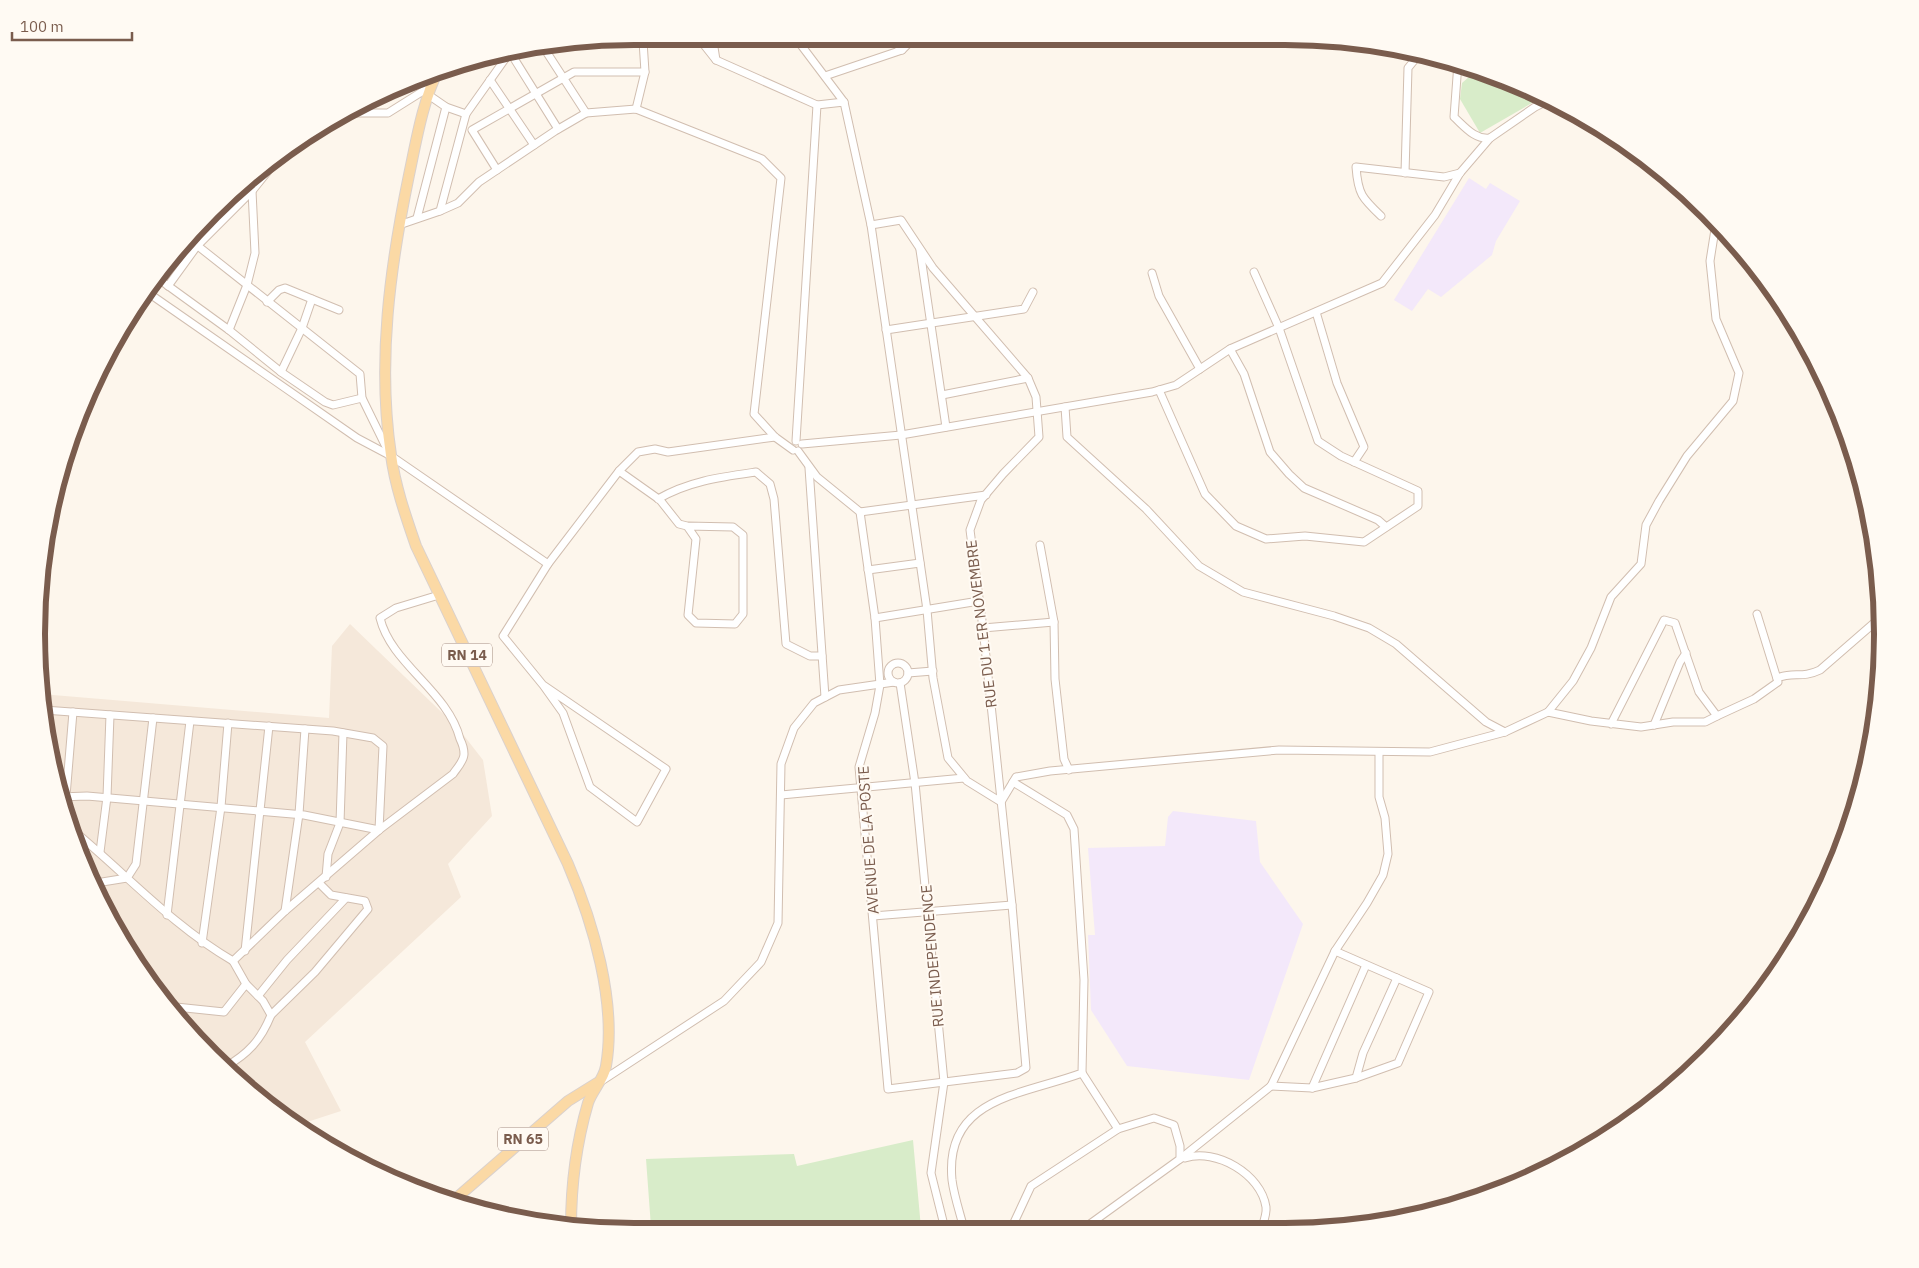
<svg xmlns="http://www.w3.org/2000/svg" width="1919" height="1268" viewBox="0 0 1919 1268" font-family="'IBM Plex Sans',sans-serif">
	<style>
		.residential { fill: #f5e8da }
		.education { fill: #f3e8fa }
		.green { fill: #d8ecc9 }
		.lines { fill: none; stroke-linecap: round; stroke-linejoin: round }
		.street-casing { stroke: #d1beb0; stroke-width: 9 }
		.primary-casing { stroke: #dad1cd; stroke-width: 12 }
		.street { stroke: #fff; stroke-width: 7 }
		.primary { stroke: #fbd9a5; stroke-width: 10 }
		.labels { text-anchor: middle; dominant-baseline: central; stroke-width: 4; stroke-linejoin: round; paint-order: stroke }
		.shield { fill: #fffaf3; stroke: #a28b7f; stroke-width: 1 }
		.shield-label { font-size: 14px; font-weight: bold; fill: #7a5c4d }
		.street-label { font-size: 15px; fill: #7a5c4d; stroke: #fffaf3 }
		.rim { fill: none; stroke: #7a5c4d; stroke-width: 6 }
	</style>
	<rect width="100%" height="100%" fill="#fdf6ec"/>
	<path class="residential" d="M350,624L458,728L483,760L492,816L448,864L461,897L305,1042L341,1111L301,1124L240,1083L160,998L116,933L57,788L41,694L329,718L332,646Z"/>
	<g class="education">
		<path d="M1469,178L1486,189L1490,183L1520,201L1496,241L1492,255L1441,297L1428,289L1412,311L1394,300Z"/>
		<path d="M1173,811L1256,821L1260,862L1303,924L1249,1080L1127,1066L1091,1010L1088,935H1095L1088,848L1165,846L1168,817Z"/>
	</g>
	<g class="green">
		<path d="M1478,69L1544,96L1480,133L1460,99L1462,83Z"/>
		<path d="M913,1140L921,1228L651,1227L646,1159L794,1154L797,1166Z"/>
	</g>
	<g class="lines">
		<defs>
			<g id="street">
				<path d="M701,41L716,60L817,105L844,102L871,225L927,610L933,678L948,758L967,781L1001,802L1016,777L1050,771L1279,750L1430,752L1505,732L1548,712L1591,721L1641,727L1673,722H1705L1717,716L1699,692L1675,623L1664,620L1611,724"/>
				<path d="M713,41L716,60"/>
				<path d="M798,41L844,102"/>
				<path d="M893,41L902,50"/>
				<path d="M542,45L586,113L636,109L762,159L781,178L754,414L775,437L793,450"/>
				<path d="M510,52L558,129"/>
				<path d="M1458,63L1454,117C1465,127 1475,140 1490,138"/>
				<path d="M825,76L902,50L911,41"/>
				<path d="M490,80L534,145"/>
				<path d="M446,107L466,114"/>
				<path d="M636,109L645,72L643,41"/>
				<path d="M351,113H388L431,86"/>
				<path d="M497,170L472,130L574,72H645"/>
				<path d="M1405,173L1408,68L1417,57H1429"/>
				<path d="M238,187L248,194"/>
				<path d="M440,211L458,203L479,182L555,131L586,113"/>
				<path d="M212,214L221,220"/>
				<path d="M1381,216C1362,198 1358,194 1356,167L1444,177L1460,173"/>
				<path d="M417,218L446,107L430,96"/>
				<path d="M399,225L440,211L466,114L510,52"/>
				<path d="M189,239L360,374L362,398L388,451"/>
				<path d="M920,250L946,427"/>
				<path d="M1152,273L1159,296L1200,369"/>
				<path d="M156,277L229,330L281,372L325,402L333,405L362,398"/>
				<path d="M168,286L197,246L252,191L285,150"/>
				<path d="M147,292L357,438L391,456L548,564L619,471L638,452L655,449L668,452L775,437"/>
				<path d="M267,302L279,290L285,288L339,310"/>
				<path d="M1316,312L1337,383L1364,447L1354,462"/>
				<path d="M229,330L247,285L255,253L252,191"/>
				<path d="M886,330L1024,309L1033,292"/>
				<path d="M1230,349L1244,374L1270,452L1289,474L1304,488L1378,520L1386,527"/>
				<path d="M281,372L302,328L312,299"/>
				<path d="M1159,390L1205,494L1236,526L1266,539L1305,536L1364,542L1418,506V491L1341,456L1318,441L1279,328L1254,272"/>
				<path d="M942,395L1028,378"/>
				<path d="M1065,407L1067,437L1146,509L1199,566L1243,592L1334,616L1369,628L1396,644L1486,722L1505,732"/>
				<path d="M796,441L817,105"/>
				<path d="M802,444L901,435L1152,392L1176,385L1230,349L1382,283L1435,215L1460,173L1490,138L1535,107L1551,99"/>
				<path d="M798,451L817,477L860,512L875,618L880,685L875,713L859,767L888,1089L1017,1073L1026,1068L1012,905L983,628L970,530L981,500L1003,474L1039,437L1036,397L1028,378L933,268L901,220L871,225"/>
				<path d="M809,468L825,697"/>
				<path d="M619,471L660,500L679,524L687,526L696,539L688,615L696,623L735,624L743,614V535L733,527L687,526"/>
				<path d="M658,499C689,481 721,477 756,472L770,484L774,499L786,644L810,656H822"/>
				<path d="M860,512L986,495"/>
				<path d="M1040,545L1054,622L1055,679L1064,759L1069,770"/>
				<path d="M868,570L920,563"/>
				<path d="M875,618L979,601"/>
				<path d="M983,628L1054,622"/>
				<circle cx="898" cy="673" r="10"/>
				<path d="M908,673L933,671"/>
				<path d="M1777,678C1794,671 1801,679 1820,670L1881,617"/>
				<path d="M900,683L915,783L944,1082L931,1173L945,1229"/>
				<path d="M543,685L563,713L590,787L637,822L666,769L543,685L503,636L548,564"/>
				<path d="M44,710L333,731L373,738L383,746L379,830L304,815L87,796L60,797"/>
				<path d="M1548,712L1573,681L1591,648L1611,597L1641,564L1646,525L1659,501L1687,456L1733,401L1739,373L1716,319L1710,261L1716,223"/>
				<path d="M1717,716L1754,699L1778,682L1757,614"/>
				<path d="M1654,725L1680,662L1686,653"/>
				<path d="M781,795L964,778"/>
				<path d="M66,796L73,712"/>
				<path d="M74,831C127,875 173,926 233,961L285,911L379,830L453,774C457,768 464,761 464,754C464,750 462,743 460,739C448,691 391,664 380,618L396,608L439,595"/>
				<path d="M100,852L107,797L110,715"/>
				<path d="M326,877L328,854L340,823L343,733"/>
				<path d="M96,883L127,878L136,864L153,718"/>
				<path d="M285,911L299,814L305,729"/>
				<path d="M167,915L190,721"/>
				<path d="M873,916L1012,905"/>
				<path d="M202,943L221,807L228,723"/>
				<path d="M245,951L269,726"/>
				<path d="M233,961L246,984"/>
				<path d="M152,985L176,1007L224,1012L246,984L263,1001L271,1015C261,1040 248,1054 225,1067"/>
				<path d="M258,996L287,960L346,898"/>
				<path d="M271,1015L315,972L368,909L365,901L331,895L319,883"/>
				<path d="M1082,1073L1118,1129"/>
				<path d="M1356,1078L1363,1053L1397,978"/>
				<path d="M600,1082L724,1001L761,962L778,923L781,764L794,728L814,703L839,690L894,682"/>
				<path d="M1271,1086L1312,1088L1356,1078L1398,1063L1429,992L1335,951"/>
				<path d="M1312,1088L1366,965"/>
				<path d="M1185,1158C1216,1148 1261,1174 1266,1207C1267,1214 1263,1224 1261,1230"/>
				<path d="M1180,1159L1271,1086L1335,951L1367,903L1383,875L1388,854L1385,818L1379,797V752"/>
				<path d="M964,1229C960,1213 954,1196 952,1180C944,1097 1023,1095 1082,1073L1084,980L1074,829L1067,815L1013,782"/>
				<path d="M1011,1229L1031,1186L1118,1129L1154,1118L1174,1125L1180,1146V1159L1083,1229"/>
			</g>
			<g id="primary">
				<path d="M439,69C423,99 416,142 409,175C390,267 377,362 391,455C395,486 406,517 416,546L568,864C593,922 617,1003 606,1066C604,1079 592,1091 588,1103C576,1144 571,1185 571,1227"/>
				<path d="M453,1201L568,1101L597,1083"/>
			</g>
		</defs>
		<use href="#street" class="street-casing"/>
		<use href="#primary" class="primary-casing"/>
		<use href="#street" class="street"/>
		<use href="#primary" class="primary"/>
	</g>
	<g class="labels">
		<g class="shield">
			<rect x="442" y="643.5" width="50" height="23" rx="4"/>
			<rect x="498" y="1127.5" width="50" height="23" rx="4"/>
		</g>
		<g class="shield-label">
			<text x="467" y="655">RN 14</text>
			<text x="523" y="1139">RN 65</text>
		</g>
		<g class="street-label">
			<text transform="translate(981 624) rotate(-97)">RUE DU 1 ER NOVEMBRE</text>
			<text transform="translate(868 840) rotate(-94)">AVENUE DE LA POSTE</text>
			<text transform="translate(932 956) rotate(-95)">RUE INDEPENDENCE</text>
		</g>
	</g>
	<path d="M0 0H1919V1268H0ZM634 45H1285A589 589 0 0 1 1874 634V634A589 589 0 0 1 1285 1223H634A589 589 0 0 1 45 634V634A589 589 0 0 1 634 45Z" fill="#fffaf3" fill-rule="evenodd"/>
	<path class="rim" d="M634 45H1285A589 589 0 0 1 1874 634V634A589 589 0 0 1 1285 1223H634A589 589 0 0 1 45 634V634A589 589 0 0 1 634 45Z"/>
	<path d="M12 32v8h120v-8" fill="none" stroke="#7a5c4d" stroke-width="2.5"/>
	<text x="20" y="32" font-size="15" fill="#7a5c4d" stroke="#fffaf3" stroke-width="4" paint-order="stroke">100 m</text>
</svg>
